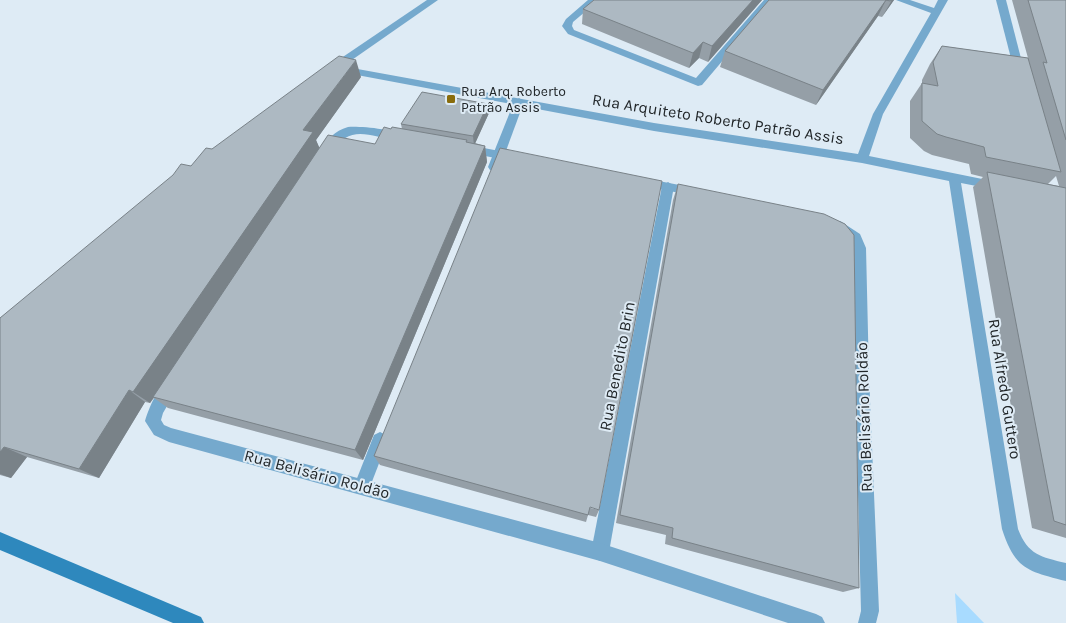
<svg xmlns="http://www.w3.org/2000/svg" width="1066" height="623" viewBox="0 0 1066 623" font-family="Karla,sans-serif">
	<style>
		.green { fill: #a8dbff }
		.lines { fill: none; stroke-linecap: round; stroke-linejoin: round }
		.service { fill: #75a9cd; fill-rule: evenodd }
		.minor { fill: #75a9cd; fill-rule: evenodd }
		.tertiary { fill: #75a9cd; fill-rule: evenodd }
		.secondary { fill: #2e88bd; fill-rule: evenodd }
		.wall { fill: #959fa7; fill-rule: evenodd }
		.shaded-wall { fill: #798288 }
		.building { fill: #adb9c2; stroke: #798288 }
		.poi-dot { fill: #896c0c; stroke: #deebf5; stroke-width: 2 }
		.labels { text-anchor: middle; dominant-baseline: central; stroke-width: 4; stroke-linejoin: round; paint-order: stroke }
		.far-poi-label { font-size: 14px; fill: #212629; stroke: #deebf5; text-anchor: start }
		.street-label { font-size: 16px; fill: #212629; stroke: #deebf5 }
	</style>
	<rect width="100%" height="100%" fill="#deebf5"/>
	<path class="green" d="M955,593L984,623H957Z"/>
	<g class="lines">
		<g class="service">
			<path d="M519,98L524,102L500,167L494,171L490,170L488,167L514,102Z"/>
			<path d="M668,182L674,186L609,552L606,558L600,561L594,558L591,552L662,186Z"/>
			<path d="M380,432L386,435L388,440L368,492L362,494L356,492L354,486L374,435Z"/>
		</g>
		<g class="minor">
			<path d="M588,0H599L573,22L572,26L574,30L696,78L764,0H774L702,85L698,86L568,34L562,26L566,19Z"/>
			<path d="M896,0H910L934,8L938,0H948L883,114L869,156L997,182L1003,186L997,190L961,183L1018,529C1028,555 1041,557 1066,563V581C1027,571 1015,569 1002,529L949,181L862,163L654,131L341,72L336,69L341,66L654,123L858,154L873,114L931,13Z"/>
			<path d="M996,0H1006L1025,74L1024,76L1020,77L1015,74Z"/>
			<path d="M348,127C359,126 397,129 404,137L398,141C368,136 350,123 330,154H322L320,151C328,139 334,131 348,127Z"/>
			<path d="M468,145L516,154L522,158L516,162L464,152L462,149L464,146Z"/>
			<path d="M643,178L695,188L701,192L695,196L639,185L637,182L639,179Z"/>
			<path d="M840,221L860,234L866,248L869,376L879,611L876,623H858L861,611L855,376L854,248L851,241L834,226L836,223Z"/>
			<path d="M170,382L175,384L177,389L163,413L161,420L164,425L171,428L600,543L816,614L822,617L825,623H788L600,561L169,442L154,435L145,421C149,408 157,387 170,382Z"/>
		</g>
		<path class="tertiary" d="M427,0H438L336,71H328V67Z"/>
		<path class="secondary" d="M0,532L201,617L204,623H173L0,550Z"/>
	</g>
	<g class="wall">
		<path d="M594,0H762L708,62L699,58L689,68L582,24L583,9Z"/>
		<path d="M769,0H894L882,17L878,16L816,105L720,67L725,51Z"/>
		<path d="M1012,0H1066V538L1032,528L973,187L983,177L971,174L969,164L932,155L924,151L910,138V101L922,83V80L930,64L942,46L1028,58ZM1056,176L1059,186L1048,184Z"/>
		<path d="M361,77L316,140L319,148L375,144L391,129H402L401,124L489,113L475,143L485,146L487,162L363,460L168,408L154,398L150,403L145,402L99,478L27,457L11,478L0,475V318L212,149Z"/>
		<path d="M678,184L859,588L843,592L665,544L666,535L616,523L673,200Z"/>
		<path d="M374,456L599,510L596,517L588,515L586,522L380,465Z"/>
	</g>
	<g class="shaded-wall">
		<path d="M753,0H762L708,62L712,46Z"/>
		<path d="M886,0L878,16L816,105L823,90Z"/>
		<path d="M892,0H894L882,17Z"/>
		<path d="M703,42L699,58L689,68L693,53Z"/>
		<path d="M356,60L361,77L316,140L320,149L150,403L133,392L303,130Z"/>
		<path d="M488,104L489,113L474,146L473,136Z"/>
		<path d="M485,146L487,162L363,460L355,450Z"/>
		<path d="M129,390L145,402L99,478L79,469Z"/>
		<path d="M4,447L27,457L11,478L0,474V452Z"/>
	</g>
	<g class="building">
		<path d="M594,0H753L712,46L703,42L693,53L583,9Z"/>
		<path d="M769,0H892L890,1L886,0L823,90L725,51Z"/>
		<path d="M1028,0H1066V140L1043,62L1047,63Z"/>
		<path d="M942,46L1028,58L1061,172L986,157L984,147L946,137L937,134L922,121V83L938,86L933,62Z"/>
		<path d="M339,56L356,60L303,130L313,132L133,392L129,390L79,469L4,447L0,452V318L173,175L181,164L191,166L206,148L212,149Z"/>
		<path d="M422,92L488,104L473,136L401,124Z"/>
		<path d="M384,127L391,129L392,127L467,140L466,142L485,146L355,450L153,397L328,135L375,144Z"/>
		<path d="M500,148L662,181L599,510L590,507L588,515L374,456Z"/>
		<path d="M987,172L1066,188V525L1054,521Z"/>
		<path d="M678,184L824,214L845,224L854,235L859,588L672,538L673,528L620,515Z"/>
	</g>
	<rect class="poi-dot" x="446" y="94" width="10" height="10" rx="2.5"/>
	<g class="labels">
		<g class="far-poi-label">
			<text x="461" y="91">Rua Arq. Roberto<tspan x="461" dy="16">Patrão Assis</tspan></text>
		</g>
		<g class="street-label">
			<text transform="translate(718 119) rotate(9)">Rua Arquiteto Roberto Patrão Assis</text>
			<text transform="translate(617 366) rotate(-79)">Rua Benedito Brin</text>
			<text transform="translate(1005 389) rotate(81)">Rua Alfredo Guttero</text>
			<text transform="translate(864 417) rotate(-92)">Rua Belisário Roldão</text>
			<text transform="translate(317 474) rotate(15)">Rua Belisário Roldão</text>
		</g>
	</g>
</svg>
